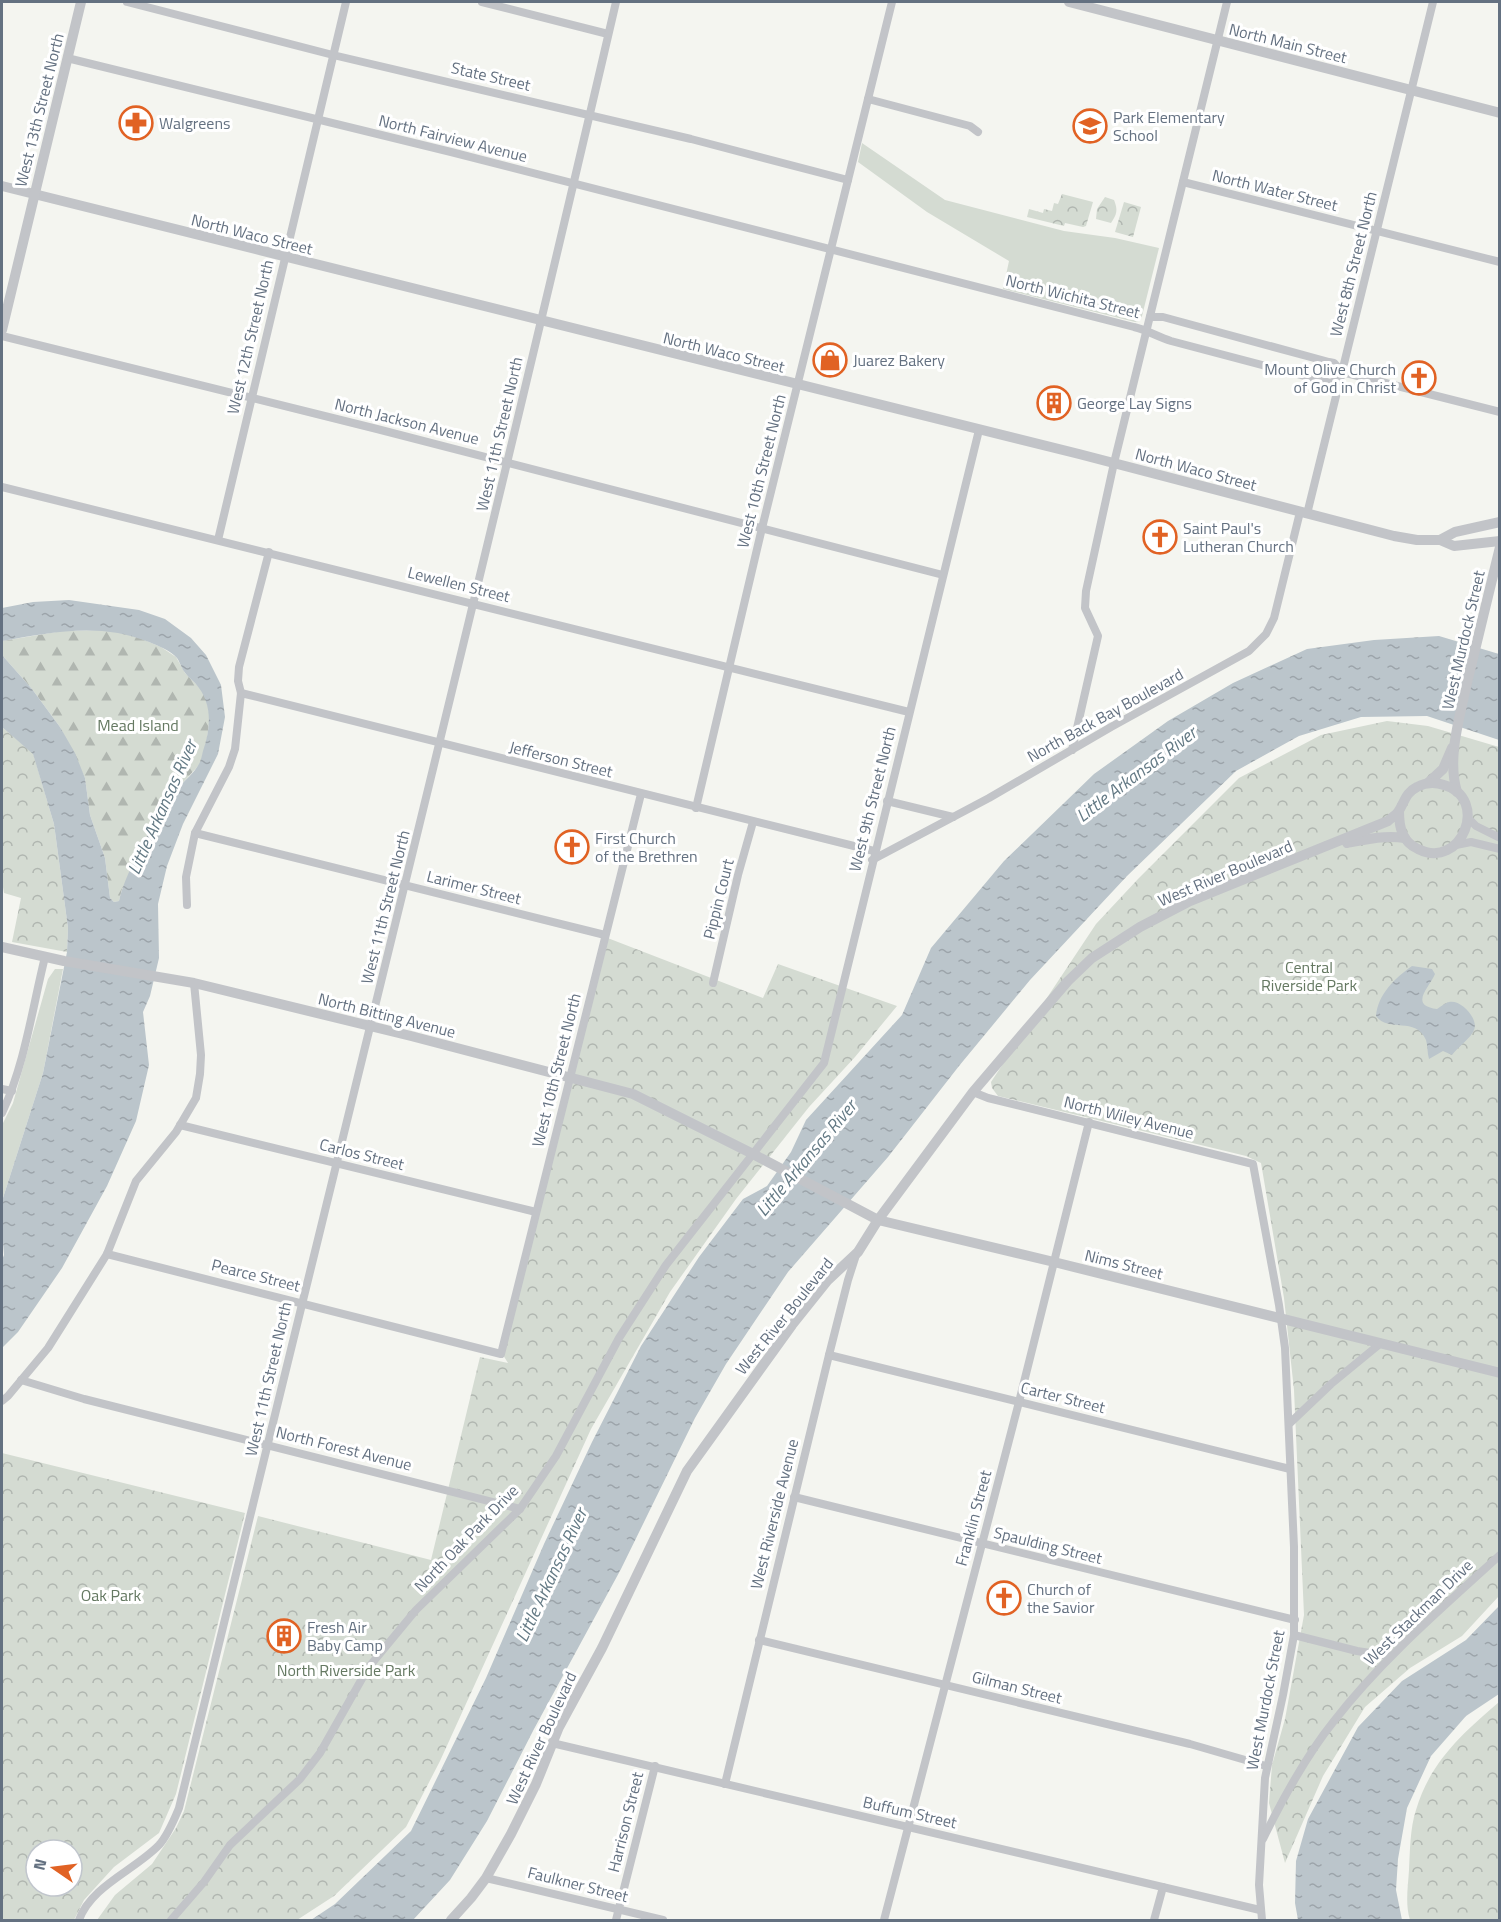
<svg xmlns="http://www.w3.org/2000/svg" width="1501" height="1922" viewBox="0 0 1501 1922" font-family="'Titillium Web',sans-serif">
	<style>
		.grass { fill: #d4dbd2 }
		.forest { fill: url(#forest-firs) }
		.park { fill: url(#park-crowns); fill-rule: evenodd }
		.water { fill: url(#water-ripples) }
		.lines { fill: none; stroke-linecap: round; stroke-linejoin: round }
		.minor { stroke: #c2c4c8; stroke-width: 8 }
		.tertiary { stroke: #c2c4c8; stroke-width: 10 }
		.labels { text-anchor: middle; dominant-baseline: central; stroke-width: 6; stroke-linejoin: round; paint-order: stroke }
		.street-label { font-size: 16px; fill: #647181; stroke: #fff }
		.poi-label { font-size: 16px; fill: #647181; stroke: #fff; text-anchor: start }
		.park-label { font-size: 16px; fill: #657962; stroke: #fff }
		.water-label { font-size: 18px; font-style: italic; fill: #647a85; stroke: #fff }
	</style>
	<defs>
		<pattern id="forest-firs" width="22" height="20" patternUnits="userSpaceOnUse" patternTransform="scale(1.5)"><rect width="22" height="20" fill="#d4dbd2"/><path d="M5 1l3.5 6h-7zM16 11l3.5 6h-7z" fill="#b0b6b0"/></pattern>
		<pattern id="park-crowns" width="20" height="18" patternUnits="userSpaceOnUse" patternTransform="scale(1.5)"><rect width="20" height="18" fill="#d4dbd2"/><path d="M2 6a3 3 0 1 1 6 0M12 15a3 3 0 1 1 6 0" fill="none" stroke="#b0b6b0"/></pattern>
		<pattern id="water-ripples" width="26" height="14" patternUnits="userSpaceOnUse" patternTransform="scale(1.5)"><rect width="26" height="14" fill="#bbc5cb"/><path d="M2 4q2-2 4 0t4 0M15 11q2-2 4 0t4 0" fill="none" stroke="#9ca4aa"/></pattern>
	</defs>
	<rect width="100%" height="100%" fill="#f4f5f0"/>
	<g class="grass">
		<path d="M862,143L945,200L1064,231L1115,238L1159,248L1142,316L1139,321L1135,322L1003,289L1009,261L927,212L858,162Z"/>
		<path d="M55,969H63L43,1073L2,1201V1125L13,1103L48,979Z"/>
	</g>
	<path class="forest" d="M108,630L135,636L161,647L176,657L185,673L201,689L207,701L210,718L206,744L200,764L178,788L122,889L119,901L114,902L110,898L105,858L90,815L85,778L60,727L32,689L2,655V641L62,631Z"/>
	<g class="park">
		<path d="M1062,194L1093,202L1086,226L1083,227L1065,223L1064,226L1027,217L1029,209L1043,213L1044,209L1052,211L1054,203L1058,204Z"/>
		<path d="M1105,197L1114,200C1118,210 1117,214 1111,223L1096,219L1097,209Z"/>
		<path d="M1124,202L1141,207L1133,237L1115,232Z"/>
		<path d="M1387,721L1428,726L1499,747V1596L1462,1636L1410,1668L1365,1707L1323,1776L1285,1863L1269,1803L1272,1765L1285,1719L1304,1615L1294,1390L1284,1298L1261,1163L1246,1156L998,1096L992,1088L991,1082L1096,924L1138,879L1239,778L1321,735Z"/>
		<path d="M2,727L33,753L54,824L68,928L67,952L12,942L21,898L4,893L2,881Z"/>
		<path d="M605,937L763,998L778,964L897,1006L855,1057L809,1107L736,1199L670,1292L591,1429L440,1761L406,1827L334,1896L297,1920H97L115,1895L152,1864L176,1828L184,1811L258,1516L431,1560L480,1357L508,1363L503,1355Z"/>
		<path d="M2,1453L245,1513L176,1794L159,1833L114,1867L84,1900L74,1920H2ZM36,1850H72V1886H36Z"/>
		<path d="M1499,1702V1920H1410C1405,1904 1408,1887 1409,1870C1410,1851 1410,1828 1416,1810C1430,1762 1463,1733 1499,1702Z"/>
	</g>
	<g class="water">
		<path d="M69,600L139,610L165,619L191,638L206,655L221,685L225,717L218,754L183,824L167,866L158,904L159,958L150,996L143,1012L149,1065L136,1121L107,1186L62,1268L18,1332L2,1348V1260L4,1255L2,1230V1201L43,1073L67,952L68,928L54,824L33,754L2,727V655L32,689L60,727L75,753L85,778L90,815L105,858L110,898L114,902L119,901C126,869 158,815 178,788C185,780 194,773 199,764C201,761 202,755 203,751C211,727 213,703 195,683C191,679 186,675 183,670C181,666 179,661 177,658C170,650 158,646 149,642C101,622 51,632 2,641V608L33,602Z"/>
		<path d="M1439,636L1499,654V740L1427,716L1361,717L1299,736L1236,771L1127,876L1030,980L959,1066L888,1157L788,1272L726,1364L695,1418L621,1569L534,1729L487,1821L450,1880L413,1920H311L335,1904L411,1831L486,1678L544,1544L592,1442L641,1346L699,1257L743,1199L767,1186L791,1152L806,1120L902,1015L931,948L1004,861L1094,774L1168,721L1233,683L1307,649L1374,640Z"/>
		<path d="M1412,966L1432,969L1435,974C1430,987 1408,1005 1437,1009C1440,1007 1445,1003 1449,1002C1461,999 1479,1019 1474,1030C1471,1038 1458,1047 1452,1055L1443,1051L1429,1059C1427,1053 1428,1046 1426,1040C1416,1016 1388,1033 1376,1016C1378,994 1395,978 1412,966Z"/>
		<path d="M1499,1606V1694L1466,1716L1431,1756L1407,1808L1398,1859L1396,1890L1402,1920H1298L1295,1903L1296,1861L1308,1819L1358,1727L1402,1681L1466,1640Z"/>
	</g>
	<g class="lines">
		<g class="minor">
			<path d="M127,2L333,55L691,139L848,180"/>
			<path d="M482,2L608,34"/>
			<path d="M67,58L451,152L1134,327C1147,330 1158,337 1171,341L1331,383L1340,378"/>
			<path d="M868,99L970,126L978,132"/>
			<path d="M1183,182L1500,262"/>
			<path d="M1150,317H1163L1329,362L1334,363L1342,372L1500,412"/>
			<path d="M2,336L377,429L943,575"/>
			<path d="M2,487L909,712"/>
			<path d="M1307,514L1433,2"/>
			<path d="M218,540L346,2"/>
			<path d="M241,693L874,851"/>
			<path d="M1072,750L1098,636L1085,608L1086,591L1114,463L1227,2"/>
			<path d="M887,801L953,817"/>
			<path d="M696,808L762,528L892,2"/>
			<path d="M1468,818L1476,826L1500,838"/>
			<path d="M195,833L605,935"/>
			<path d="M1456,845L1471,842L1500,849"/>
			<path d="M872,860L989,798L1111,727L1249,651L1266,634L1274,618L1300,512"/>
			<path d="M187,905L186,877L195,833L229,767L235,749L241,693L238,681L239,667L269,552"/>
			<path d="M713,983L738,875L753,822"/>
			<path d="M2,1089L12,1091"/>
			<path d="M973,1092L988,1098L1253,1164L1279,1305L1285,1348L1294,1547V1635L1283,1695L1265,1778L1259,1885L1262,1920"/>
			<path d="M2,1113C25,1064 32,1009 45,957"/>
			<path d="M180,1125L536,1212"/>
			<path d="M107,1254L501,1354L641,794"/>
			<path d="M829,1355L1290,1469"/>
			<path d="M21,1380L84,1399L520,1509"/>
			<path d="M2,1401L8,1396L48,1348L65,1321L107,1254L136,1181L176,1132L196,1098L200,1074L201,1055L194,983"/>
			<path d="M1290,1423L1331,1384L1381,1343"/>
			<path d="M794,1497L1295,1620"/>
			<path d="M1294,1635L1357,1651L1390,1656"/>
			<path d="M759,1640L1190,1744L1266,1766"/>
			<path d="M552,1743L1260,1910"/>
			<path d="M725,1784L829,1355L848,1280L857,1252"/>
			<path d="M1263,1839C1283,1798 1305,1757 1334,1721C1382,1659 1442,1608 1500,1555"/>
			<path d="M486,1878L663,1920"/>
			<path d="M79,1920C91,1886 135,1870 159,1845C168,1835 174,1820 179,1808C325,1206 476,605 616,2"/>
			<path d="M171,1920L204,1882L230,1845L300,1779L320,1753L368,1668L416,1610L520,1509L556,1456L619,1338L666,1265L824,1063L979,430"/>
			<path d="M616,1920L655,1766"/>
			<path d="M884,1920L1019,1402L1089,1122"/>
			<path d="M1154,1920L1163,1887"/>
		</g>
		<g class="tertiary">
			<path d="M1069,2L1500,113"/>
			<path d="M2,186L1079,454L1394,536L1417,540H1440L1454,546L1500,541"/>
			<path d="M2,330L81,2"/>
			<path d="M1440,540L1455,532L1500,522"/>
			<path d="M1428,783L1443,769L1452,748"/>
			<path d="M1457,792C1447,758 1459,721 1466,687C1477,640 1489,594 1500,547"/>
			<path d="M1347,843C1367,839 1385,835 1405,838"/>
			<path d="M2,947L64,961L194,983L411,1036L633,1094L753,1154L878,1220L1054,1262L1500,1373"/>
			<path d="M451,1920L471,1898L486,1878L511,1834L536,1784L559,1727L602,1648L687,1471L792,1325L828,1280L858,1252L878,1220L973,1092L1019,1038L1068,981L1092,958L1140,927L1190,901L1388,821C1391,818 1396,815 1398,812C1405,802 1405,793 1417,787C1426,782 1435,782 1444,785C1490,798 1462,871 1418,849C1402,842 1399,827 1399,811"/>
		</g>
	</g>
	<defs>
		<symbol id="pharmacy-ring" viewBox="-11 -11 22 22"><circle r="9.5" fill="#fff" stroke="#e16224" stroke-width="1.5"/><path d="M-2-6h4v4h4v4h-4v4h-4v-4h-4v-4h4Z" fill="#e16224"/></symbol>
		<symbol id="school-ring" viewBox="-11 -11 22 22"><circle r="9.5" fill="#fff" stroke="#e16224" stroke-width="1.5"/><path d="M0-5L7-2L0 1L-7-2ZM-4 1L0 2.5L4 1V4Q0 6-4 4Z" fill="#e16224"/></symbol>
		<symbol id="shop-ring" viewBox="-11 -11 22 22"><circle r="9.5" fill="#fff" stroke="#e16224" stroke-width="1.5"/><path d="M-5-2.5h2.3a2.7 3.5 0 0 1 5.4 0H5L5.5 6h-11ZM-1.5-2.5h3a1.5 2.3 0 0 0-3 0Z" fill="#e16224"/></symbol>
		<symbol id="church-ring" viewBox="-11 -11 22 22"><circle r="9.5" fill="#fff" stroke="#e16224" stroke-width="1.5"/><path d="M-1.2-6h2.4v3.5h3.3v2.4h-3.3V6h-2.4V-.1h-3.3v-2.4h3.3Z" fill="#e16224"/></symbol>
		<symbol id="building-ring" viewBox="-11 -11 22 22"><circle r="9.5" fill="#fff" stroke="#e16224" stroke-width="1.5"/><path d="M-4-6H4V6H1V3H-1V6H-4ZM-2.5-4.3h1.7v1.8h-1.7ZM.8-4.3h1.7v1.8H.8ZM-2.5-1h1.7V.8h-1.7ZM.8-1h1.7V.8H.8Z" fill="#e16224"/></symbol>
	</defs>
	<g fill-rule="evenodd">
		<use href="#pharmacy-ring" x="117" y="104" width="38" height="38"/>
		<use href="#school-ring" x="1071" y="107" width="38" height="38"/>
		<use href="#shop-ring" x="811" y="341" width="38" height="38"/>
		<use href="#church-ring" x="1400" y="359" width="38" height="38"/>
		<use href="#building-ring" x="1035" y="384" width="38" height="38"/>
		<use href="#church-ring" x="1141" y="518" width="38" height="38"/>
		<use href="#church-ring" x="553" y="828" width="38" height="38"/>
		<use href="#church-ring" x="985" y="1579" width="38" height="38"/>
		<use href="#building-ring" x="265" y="1617" width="38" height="38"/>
	</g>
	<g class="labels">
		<g class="street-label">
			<text transform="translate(1288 43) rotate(14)">North Main Street</text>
			<text transform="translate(491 76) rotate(13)">State Street</text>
			<text transform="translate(39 110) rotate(-76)">West 13th Street North</text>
			<text transform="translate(453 138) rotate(14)">North Fairview Avenue</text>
			<text transform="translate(1275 190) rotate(14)">North Water Street</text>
			<text transform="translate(252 234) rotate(14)">North Waco Street</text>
			<text transform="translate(1353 264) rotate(-76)">West 8th Street North</text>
			<text transform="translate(1073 296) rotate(14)">North Wichita Street</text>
			<text transform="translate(250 337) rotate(-77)">West 12th Street North</text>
			<text transform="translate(724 352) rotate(14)">North Waco Street</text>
			<text transform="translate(407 421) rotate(14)">North Jackson Avenue</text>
			<text transform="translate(499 434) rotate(-77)">West 11th Street North</text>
			<text transform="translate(1196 469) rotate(15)">North Waco Street</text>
			<text transform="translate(761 471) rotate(-76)">West 10th Street North</text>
			<text transform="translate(459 584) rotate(14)">Lewellen Street</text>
			<text transform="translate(1463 640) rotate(-77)">West Murdock Street</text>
			<text transform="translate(1105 715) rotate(-29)">North Back Bay Boulevard</text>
			<text transform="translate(561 759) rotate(14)">Jefferson Street</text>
			<text transform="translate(872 799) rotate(-76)">West 9th Street North</text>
			<text transform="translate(1225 873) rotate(-23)">West River Boulevard</text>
			<text transform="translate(474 887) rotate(14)">Larimer Street</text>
			<text transform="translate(718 899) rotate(-76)">Pippin Court</text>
			<text transform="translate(385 907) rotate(-76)">West 11th Street North</text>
			<text transform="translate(387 1015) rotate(14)">North Bitting Avenue</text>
			<text transform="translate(556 1070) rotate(-76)">West 10th Street North</text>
			<text transform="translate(1129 1117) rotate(14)">North Wiley Avenue</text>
			<text transform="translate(362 1154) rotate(14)">Carlos Street</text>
			<text transform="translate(1124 1264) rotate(14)">Nims Street</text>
			<text transform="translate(256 1275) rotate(14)">Pearce Street</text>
			<text transform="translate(784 1316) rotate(-51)">West River Boulevard</text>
			<text transform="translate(268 1379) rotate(-77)">West 11th Street North</text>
			<text transform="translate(1063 1397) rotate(14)">Carter Street</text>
			<text transform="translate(344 1448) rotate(14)">North Forest Avenue</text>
			<text transform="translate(774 1514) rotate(-76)">West Riverside Avenue</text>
			<text transform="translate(973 1518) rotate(-75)">Franklin Street</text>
			<text transform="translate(466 1538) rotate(-46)">North Oak Park Drive</text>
			<text transform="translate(1048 1545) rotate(14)">Spaulding Street</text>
			<text transform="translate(1418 1612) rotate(-44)">West Stackman Drive</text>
			<text transform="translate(1017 1687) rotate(14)">Gilman Street</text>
			<text transform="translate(1265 1700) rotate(-79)">West Murdock Street</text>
			<text transform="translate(541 1738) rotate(-65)">West River Boulevard</text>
			<text transform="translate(910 1812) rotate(13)">Buffum Street</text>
			<text transform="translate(625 1822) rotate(-76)">Harrison Street</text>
			<text transform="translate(578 1884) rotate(14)">Faulkner Street</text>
		</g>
		<g class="poi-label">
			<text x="1113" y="117">Park Elementary<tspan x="1113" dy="18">School</tspan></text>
			<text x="159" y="123">Walgreens</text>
			<text x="853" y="360">Juarez Bakery</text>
			<text x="1396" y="369" text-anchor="end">Mount Olive Church<tspan x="1396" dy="18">of God in Christ</tspan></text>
			<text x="1077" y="403">George Lay Signs</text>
			<text x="1183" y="528">Saint Paul's<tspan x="1183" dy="18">Lutheran Church</tspan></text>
			<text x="595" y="838">First Church<tspan x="595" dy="18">of the Brethren</tspan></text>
			<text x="1027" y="1589">Church of<tspan x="1027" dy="18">the Savior</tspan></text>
			<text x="307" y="1627">Fresh Air<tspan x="307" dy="18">Baby Camp</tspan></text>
		</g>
		<g class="park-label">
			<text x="138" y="725">Mead Island</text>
			<text x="1309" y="967">Central<tspan x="1309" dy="18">Riverside Park</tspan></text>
			<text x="111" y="1595">Oak Park</text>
			<text x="346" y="1670">North Riverside Park</text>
		</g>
		<g class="water-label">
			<text transform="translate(1136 774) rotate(-37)">Little Arkansas River</text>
			<text transform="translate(162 807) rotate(-66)">Little Arkansas River</text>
			<text transform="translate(806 1158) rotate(-50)">Little Arkansas River</text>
			<text transform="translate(551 1575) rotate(-65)">Little Arkansas River</text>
		</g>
	</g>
	<rect width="1501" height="1922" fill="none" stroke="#647181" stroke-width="6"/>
	<g transform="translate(54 1868) rotate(284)"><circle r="28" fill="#ffffff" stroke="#c1c6cd" stroke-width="1.5"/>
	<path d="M0-4.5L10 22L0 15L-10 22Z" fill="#e16224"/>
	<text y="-9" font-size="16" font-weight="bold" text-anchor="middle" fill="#647181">N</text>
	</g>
</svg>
